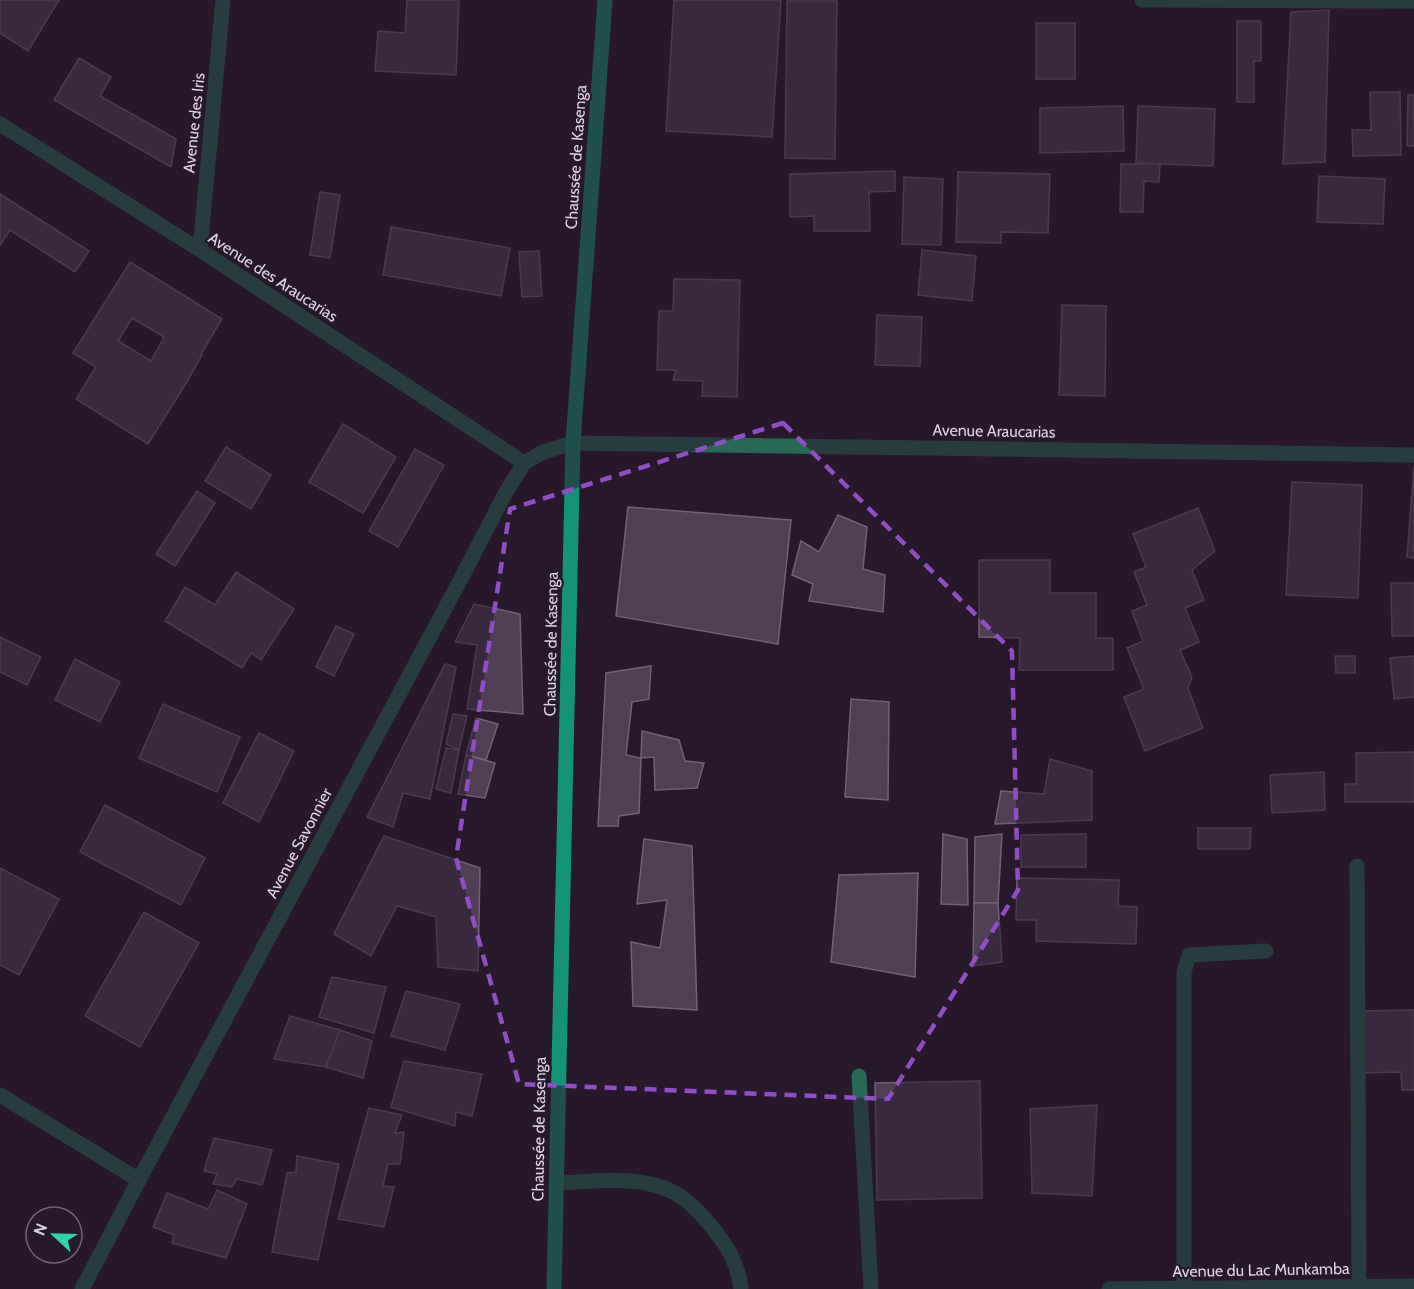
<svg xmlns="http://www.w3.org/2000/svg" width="1414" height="1289" viewBox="0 0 1414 1289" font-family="Cabin,sans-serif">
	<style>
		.building { fill: #4f3e54; stroke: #736078; stroke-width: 1.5; fill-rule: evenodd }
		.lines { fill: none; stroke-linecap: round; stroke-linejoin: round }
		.minor { stroke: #276956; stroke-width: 15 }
		.tertiary { stroke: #276956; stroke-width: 15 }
		.secondary { stroke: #149475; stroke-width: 15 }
		.marked { fill: none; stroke: #8f4ec6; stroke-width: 4.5; stroke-dasharray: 12 8; stroke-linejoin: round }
		.labels { text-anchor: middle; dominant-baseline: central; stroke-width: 4.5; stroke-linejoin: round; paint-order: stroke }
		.street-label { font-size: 16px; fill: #dfd4e2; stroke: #28182c }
	</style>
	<rect width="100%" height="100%" fill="#28182c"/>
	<g class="building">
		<path d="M0,0H59L28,51L0,33Z"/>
		<path d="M407,0H459L456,75L375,71L378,31L405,33Z"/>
		<path d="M674,0H781L772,137L666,131Z"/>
		<path d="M787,1H837L835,159L785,158Z"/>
		<path d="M1329,10L1325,162L1283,164L1291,12Z"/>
		<path d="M1237,21H1260L1261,23V61H1254V102H1237Z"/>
		<rect x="1036" y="23" width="39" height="56"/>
		<path d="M79,58L111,77L100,96L176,139L171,167L54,100Z"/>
		<path d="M1370,92H1400L1401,155L1353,156L1352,130H1371Z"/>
		<path d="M1408,95H1414V146H1407Z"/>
		<path d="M1123,106L1124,151L1040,153V108Z"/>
		<path d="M1138,106L1215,109L1213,166L1136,163Z"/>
		<path d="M1121,164H1160L1159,182L1144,181L1143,212H1120Z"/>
		<path d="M895,171V191L869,192L870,231H814V216L790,217V174Z"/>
		<path d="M958,172L1050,174L1048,233L1001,232V243L956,242Z"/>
		<path d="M1319,176L1385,179L1383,224L1317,222Z"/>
		<path d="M904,177L943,179L941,245L902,244Z"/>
		<path d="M320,192L340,195L330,258L310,255Z"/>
		<path d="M0,194L89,251L75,272L10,230L0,245Z"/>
		<path d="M391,227L510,248L501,296L383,275Z"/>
		<path d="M922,250L976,256L972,301L918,295Z"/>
		<path d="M539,251L542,296L522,297L519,252Z"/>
		<path d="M130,262L222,319L201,354L202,355L185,385L148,444L76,399L96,367L73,353ZM132,318L164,337L151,361L118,341Z"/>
		<path d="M674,279L740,280L737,397L702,396L703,381L673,380L676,370H657L659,311H673Z"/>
		<path d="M1062,305L1106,306L1105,396L1059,395Z"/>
		<path d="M877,315L922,317L920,366L875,365Z"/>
		<path d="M343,424L396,457L363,513L309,482Z"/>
		<path d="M226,447L271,475L251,509L205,481Z"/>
		<path d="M415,449L444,465L398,547L369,531Z"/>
		<path d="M1414,467V558L1407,557Z"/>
		<path d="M1292,482L1362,485L1358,598L1286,595Z"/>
		<path d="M197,491L215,503L175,566L156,554Z"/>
		<path d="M628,507L791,520L778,644L616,616Z"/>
		<path d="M1198,508L1215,551L1192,570L1204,600L1185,608L1199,642L1180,650L1192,677L1188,688L1203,728L1145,751L1124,697L1144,689L1127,648L1143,641L1132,611L1147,605L1134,572L1146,567L1133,534Z"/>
		<path d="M838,515L867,527L863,569L885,575L883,612L809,601L813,584L792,575L801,541L819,552Z"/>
		<path d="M979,560H1050V593H1096V638H1113V670H1019L1020,638L979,637Z"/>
		<path d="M236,572L294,609L261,660L251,653L242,668L165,621L185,587L215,605Z"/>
		<path d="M1391,583H1414V636H1392Z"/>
		<path d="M474,604L520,614L523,714L467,709L477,645L455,642Z"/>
		<path d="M336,626L354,634L334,676L316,667Z"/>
		<path d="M0,637L41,657L27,685L0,672Z"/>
		<path d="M1335,656H1355V673H1336Z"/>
		<path d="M1414,656V697L1394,699L1390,658Z"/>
		<path d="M75,659L120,682L100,722L55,700Z"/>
		<path d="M445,664L456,667L430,799L403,793L393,827L367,817Z"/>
		<path d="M651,666L649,699L632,702L626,755L641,758L639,813L619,816L618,826H598L606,673Z"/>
		<path d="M851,699L889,702L888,800L845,797Z"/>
		<path d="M163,704L240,737L217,792L139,758Z"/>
		<path d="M453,714L467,716L459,750L446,744Z"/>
		<path d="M476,718L498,724L486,760L466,755Z"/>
		<path d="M642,731L679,740L685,761L704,763L697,788L655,790L654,757L641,758Z"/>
		<path d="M259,733L294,751L259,822L223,803Z"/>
		<path d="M446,748L459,750L451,793L436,789Z"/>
		<path d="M1414,752V802H1345V784H1356V753Z"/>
		<path d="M466,755L495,763L485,798L458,794Z"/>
		<path d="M1050,759L1092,771V820L995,824L1001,791L1044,794Z"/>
		<path d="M1324,772L1325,810L1272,813L1270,775Z"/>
		<path d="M105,805L205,858L181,905L80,852Z"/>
		<path d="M1198,828H1251L1250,849H1198Z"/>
		<path d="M943,834L967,839L968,905L941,904Z"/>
		<path d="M1002,834L998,903H974L975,837Z"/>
		<path d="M1086,834V867H1021V835Z"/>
		<path d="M384,836L480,868L478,971L438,967L436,917L397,906L371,956L334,934Z"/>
		<path d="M644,839L692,846L697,1010L633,1006L631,942L660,948L667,900L637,904Z"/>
		<path d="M0,868L59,899L19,975L0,965Z"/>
		<path d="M918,873L915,977L831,962L839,875Z"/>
		<path d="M1017,878L1119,880L1118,906L1137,907L1136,944L1036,941V920H1016Z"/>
		<path d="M974,903H998L1002,962L973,966Z"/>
		<path d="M144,912L199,943L140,1047L85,1016Z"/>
		<path d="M332,977L386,987L374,1033L319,1017Z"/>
		<path d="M406,991L460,1004L445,1050L391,1036Z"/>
		<path d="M1414,1010V1090H1402L1401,1072L1359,1073V1011Z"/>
		<path d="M290,1016L340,1030L326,1067L274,1059Z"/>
		<path d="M340,1030L372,1041L363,1078L326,1067Z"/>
		<path d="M404,1061L482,1074L472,1116L456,1112L455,1126L391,1107Z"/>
		<path d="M980,1081L982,1198L877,1200L875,1083Z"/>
		<path d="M1097,1105L1092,1196L1032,1193L1030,1109Z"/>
		<path d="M369,1108L402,1115L395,1133L404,1132L400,1164H388L383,1186L394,1187L384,1227L338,1219Z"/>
		<path d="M214,1138L272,1150L262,1185L237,1179L232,1187L213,1184L217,1174L204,1171Z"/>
		<path d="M297,1156L339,1164L318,1260L272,1252L287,1173L296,1172Z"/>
		<path d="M217,1190L247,1204L226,1258L172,1243L174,1235L153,1227L167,1193L208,1209Z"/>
	</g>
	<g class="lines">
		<g class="minor">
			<path d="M1142,0L1414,1"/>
			<path d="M200,250L223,0"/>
			<path d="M573,443L1414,455"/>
			<path d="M1357,866L1359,1287"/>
			<path d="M859,1076L871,1289"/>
			<path d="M0,1095L139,1180"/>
			<path d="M556,1183C593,1182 641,1174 675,1193C691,1202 704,1217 715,1231C729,1248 739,1267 741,1289"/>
			<path d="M1184,1288V972L1189,955L1266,951"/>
			<path d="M1109,1289L1414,1286"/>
		</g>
		<g class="tertiary">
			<path d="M0,124L200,250L524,463"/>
			<path d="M82,1289L139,1180L455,590L505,494L524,463L543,452L573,443"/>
		</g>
		<path class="secondary" d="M554,1289L573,443L605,0"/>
	</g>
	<path d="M0 0H1414V1289H0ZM783,423L1012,651L1018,890L888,1099L519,1084L456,858L510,509Z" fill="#28182c" fill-opacity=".55" fill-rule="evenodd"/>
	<path class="marked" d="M783,423L1012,651L1018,890L888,1099L519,1084L456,858L510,509Z"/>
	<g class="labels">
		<g class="street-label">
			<text transform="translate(194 123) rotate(-84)">Avenue des Iris</text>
			<text transform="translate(576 157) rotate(-86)">Chaussée de Kasenga</text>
			<text transform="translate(273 277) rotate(33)">Avenue des Araucarias</text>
			<text transform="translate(994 431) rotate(1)">Avenue Araucarias</text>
			<text transform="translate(551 644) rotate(-89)">Chaussée de Kasenga</text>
			<text transform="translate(299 843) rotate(-62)">Avenue Savonnier</text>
			<text transform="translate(539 1129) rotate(-89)">Chaussée de Kasenga</text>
			<text transform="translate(1261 1270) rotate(-1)">Avenue du Lac Munkamba</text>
		</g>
	</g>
	<g transform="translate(54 1235) rotate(292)"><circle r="28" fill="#28182c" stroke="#716375" stroke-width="1.5"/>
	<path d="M0-4.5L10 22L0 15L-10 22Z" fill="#2fd4aa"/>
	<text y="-9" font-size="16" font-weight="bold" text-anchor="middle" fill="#dfd4e2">N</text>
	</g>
</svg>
